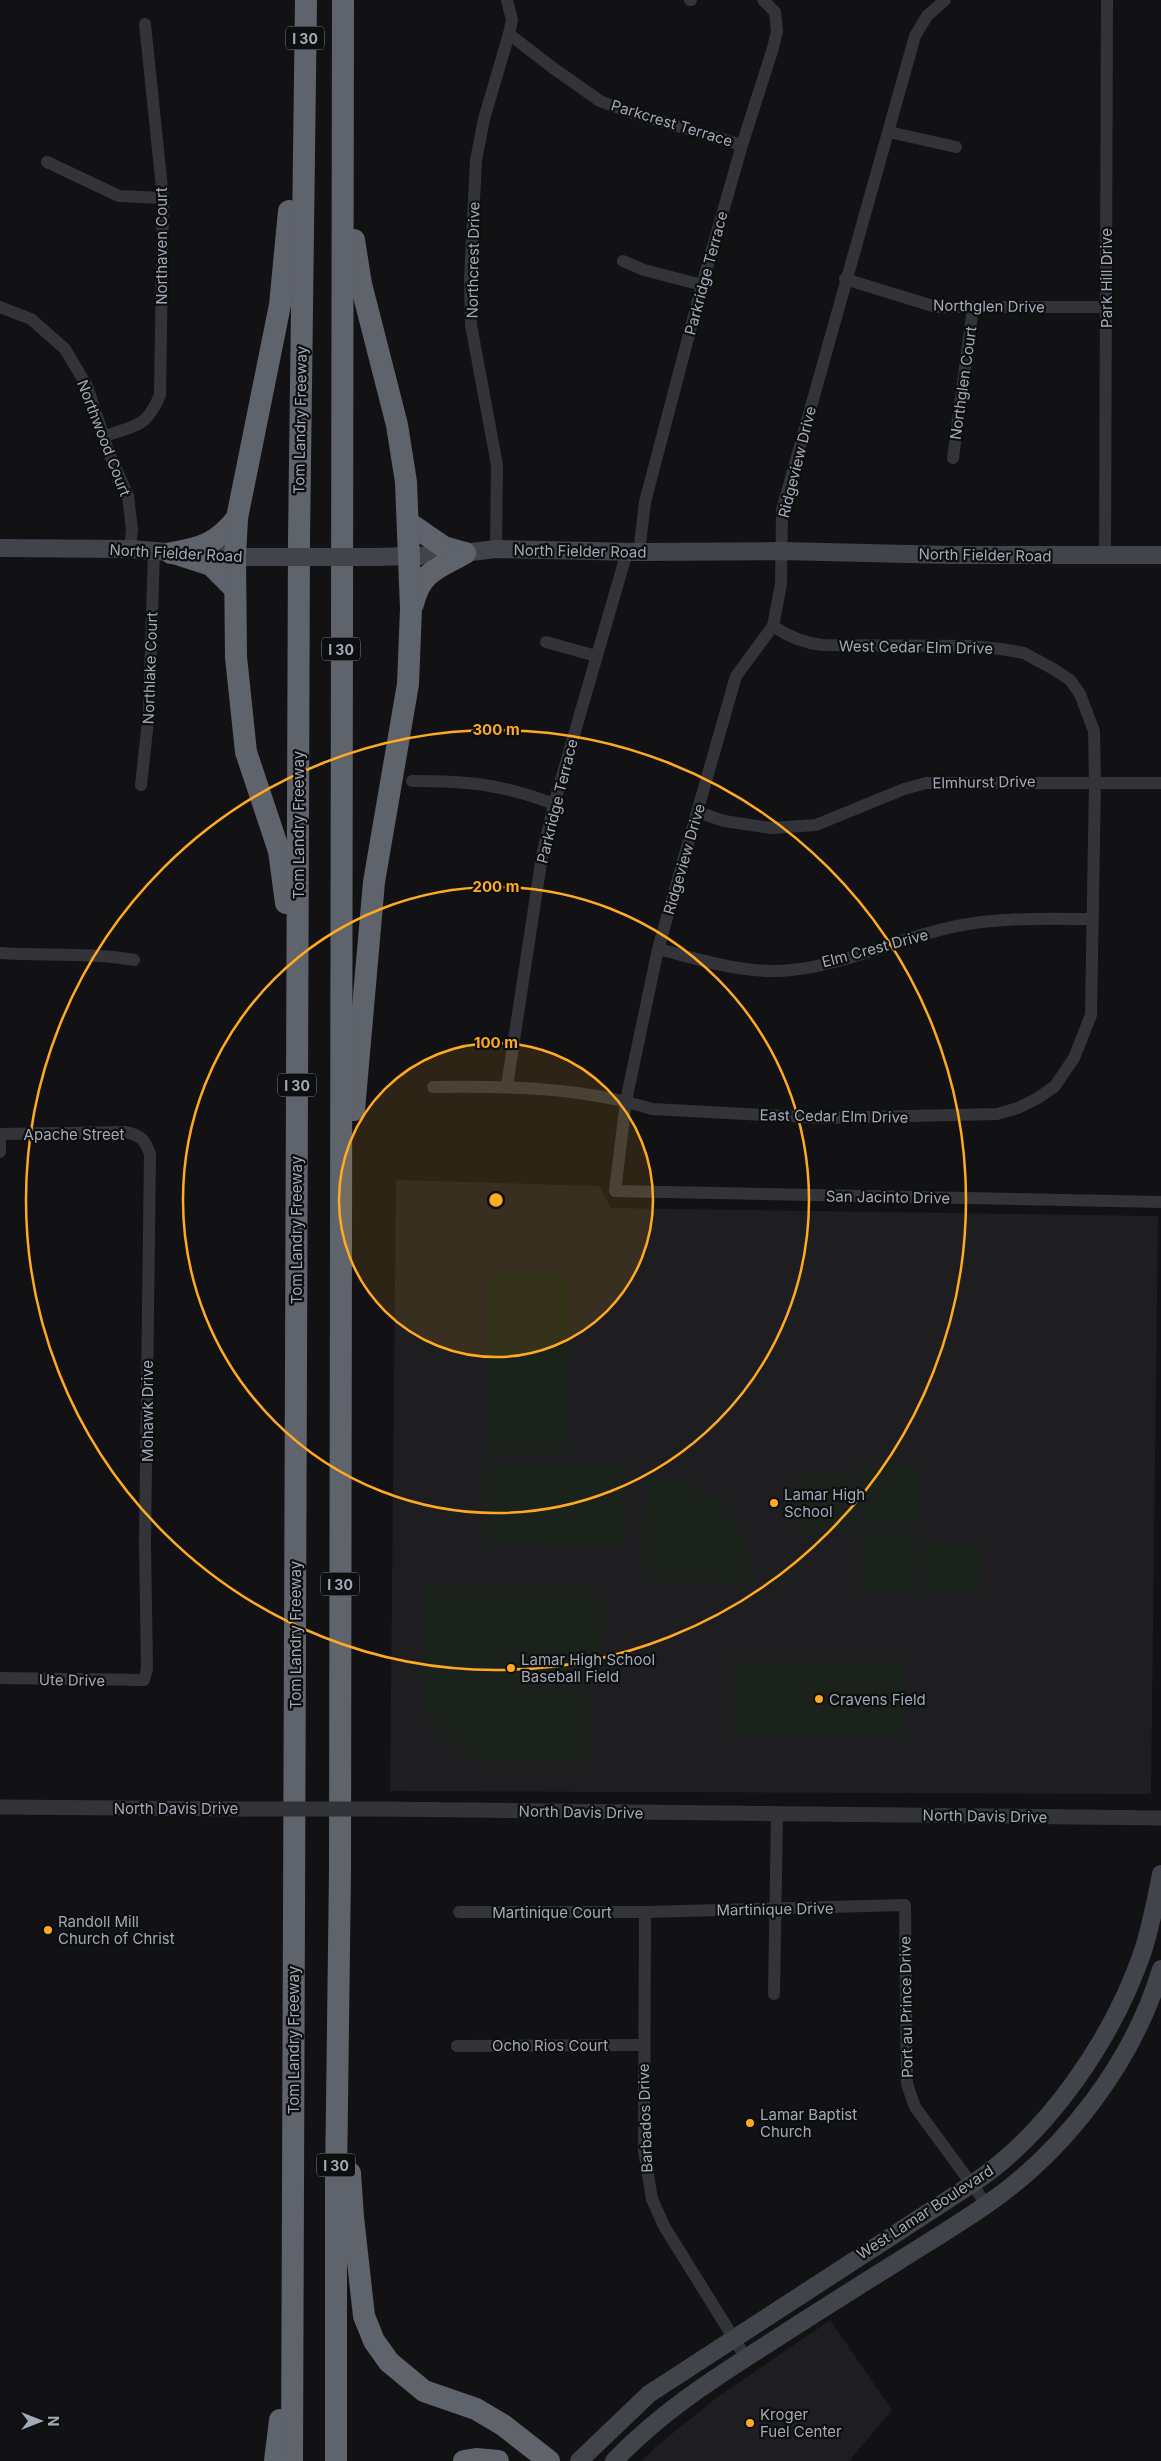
<svg xmlns="http://www.w3.org/2000/svg" width="1161" height="2461" viewBox="0 0 1161 2461" font-family="Inter,sans-serif">
	<style>
		.built { fill: #1e1e21 }
		.green { fill: #1a221b }
		.lines { fill: none; stroke-linecap: round; stroke-linejoin: round }
		.minor { stroke: #33343a; stroke-width: 12 }
		.tertiary { stroke: #33343a; stroke-width: 15 }
		.secondary { stroke: #41444a; stroke-width: 18 }
		.motorway { stroke: #5f636b; stroke-width: 22 }
		.tertiary-bridge { stroke: #33343a; stroke-width: 15 }
		.secondary-bridge { stroke: #41444a; stroke-width: 18 }
		.ring { fill: none; stroke: #ffaa20; stroke-width: 2.5 }
		.poi-dot { fill: #ffaa20; stroke: #0d0e0f; stroke-width: 2 }
		.labels { text-anchor: middle; dominant-baseline: central; stroke-width: 4.5; stroke-linejoin: round; paint-order: stroke }
		.shield { fill: #0d0e0f; stroke: #767a84; stroke-width: 1 }
		.shield-label { font-size: 14px; font-weight: bold; fill: #a3a9b6 }
		.street-label { font-size: 15px; fill: #a3a9b6; stroke: #0d0e0f }
		.poi-label { font-size: 15px; fill: #a3a9b6; stroke: #0d0e0f; text-anchor: start }
		.centre { fill: #ffaa20; stroke: #0d0e0f; stroke-width: 2.5 }
		.ring-label { font-size: 15px; text-anchor: middle; font-weight: bold; fill: #ffaa20; stroke: #0d0e0f; stroke-width: 4.5; stroke-linejoin: round; paint-order: stroke }
	</style>
	<rect width="100%" height="100%" fill="#121214"/>
	<g class="built">
		<path d="M396,1180L599,1186L611,1208L1158,1216L1151,1794L390,1791Z"/>
		<path d="M830,2320L892,2410L849,2461H642L658,2445L715,2399Z"/>
	</g>
	<g class="green">
		<path d="M488,1271L571,1272L570,1453H487Z"/>
		<path d="M484,1464L625,1465L624,1547L484,1546Z"/>
		<path d="M863,1464L921,1465L920,1523L862,1522Z"/>
		<path d="M799,1474H857L856,1533L798,1532Z"/>
		<path d="M646,1476C696,1479 739,1500 749,1553C751,1563 749,1574 750,1584L649,1583L643,1574Z"/>
		<path d="M863,1533H920L919,1592L862,1591Z"/>
		<path d="M925,1541L981,1542L980,1593H925Z"/>
		<path d="M426,1584L587,1587L605,1606L602,1659L589,1677L588,1764H488L451,1745L438,1732L426,1712Z"/>
		<path d="M732,1660L906,1661L905,1738L732,1737Z"/>
	</g>
	<g class="lines">
		<g class="minor">
			<path d="M507,0L512,20L509,34L553,68L600,101L626,111L742,145"/>
			<path d="M690,0H691"/>
			<path d="M945,0L927,16L915,36L782,510L781,584L773,626L736,676L658,949L626,1101L615,1191L1161,1202"/>
			<path d="M889,132L956,147"/>
			<path d="M47,162L119,196L163,198"/>
			<path d="M623,261L644,270L702,285"/>
			<path d="M845,279L936,307H1106"/>
			<path d="M0,307L31,319L65,349L87,386L109,453L128,496L132,530L130,549"/>
			<path d="M105,436C136,425 146,428 160,395L163,198L145,24"/>
			<path d="M953,458L973,308"/>
			<path d="M496,549L497,465L471,325L470,280L476,160L484,119L509,34"/>
			<path d="M639,552L645,502L702,285L742,145L773,48L777,31L775,12L763,0"/>
			<path d="M1105,556L1107,0"/>
			<path d="M546,642L596,656"/>
			<path d="M412,781C468,781 501,784 554,804"/>
			<path d="M141,785L149,712L154,550"/>
			<path d="M698,812L724,821L771,828L816,825L904,789L926,783H1161"/>
			<path d="M658,949C702,960 746,975 792,970C848,964 901,937 957,926C1002,917 1047,919 1093,919"/>
			<path d="M0,953C45,956 90,952 134,960"/>
			<path d="M507,1086L542,856L554,804L627,552"/>
			<path d="M433,1087C505,1086 582,1087 652,1109L822,1118L997,1114L1018,1108L1038,1098L1055,1086L1074,1058L1091,1015L1095,781L1094,731L1080,694L1070,680L1055,670L1024,653L1001,649L972,646L822,645C803,643 789,637 773,626"/>
			<path d="M0,1134L125,1132C141,1135 145,1140 150,1154L145,1544L147,1669L144,1680L0,1678"/>
			<path d="M0,1152V1134"/>
			<path d="M459,1912H645L905,1905L907,2084L915,2107L987,2205"/>
			<path d="M645,1912L644,2150L652,2199L664,2226L746,2358"/>
			<path d="M774,1994L777,1814"/>
			<path d="M457,2046L643,2045"/>
		</g>
		<g class="tertiary">
			<path d="M0,1807L244,1809"/>
			<path d="M381,1809L1161,1818"/>
		</g>
		<g class="secondary">
			<path d="M0,548L130,549L235,557H265"/>
			<path d="M375,557L445,555L496,549L639,552L782,551L951,555H1161"/>
			<path d="M579,2461L649,2394L972,2184C1049,2133 1113,2038 1143,1951C1151,1926 1156,1900 1161,1874"/>
			<path d="M614,2461C659,2414 708,2382 763,2347C808,2318 852,2290 897,2262C927,2243 957,2225 986,2205C1066,2150 1133,2062 1161,1969"/>
		</g>
		<g class="motorway">
			<path d="M409,523L444,547L465,553"/>
			<path d="M171,553C202,548 217,543 237,518"/>
			<path d="M174,553L211,565L235,589"/>
			<path d="M413,604C421,571 438,569 465,553"/>
			<path d="M286,903L279,851L246,752L236,657L235,557L237,518L280,305L289,211"/>
			<path d="M354,1110L374,882L408,684L411,609L406,482L397,425L361,284L354,240"/>
			<path d="M350,2173L353,2217L364,2316L374,2341L389,2362L424,2391L476,2409L503,2425L549,2461"/>
			<path d="M275,2461L280,2420"/>
			<path d="M292,2461L299,540L306,0"/>
			<path d="M336,2461V2182L340,1870L343,0"/>
			<path d="M464,2461L476,2459L498,2461"/>
		</g>
		<path class="tertiary-bridge" d="M244,1809H381"/>
		<path class="secondary-bridge" d="M265,557H375"/>
	</g>
	<circle cx="496" cy="1200" r="157" fill="#ffaa20" fill-opacity=".12"/>
	<g class="ring">
		<circle cx="496" cy="1200" r="157"/>
		<circle cx="496" cy="1200" r="313"/>
		<circle cx="496" cy="1200" r="470"/>
	</g>
	<g class="poi-dot">
		<circle cx="774" cy="1503" r="5"/>
		<circle cx="511" cy="1668" r="5"/>
		<circle cx="819" cy="1699" r="5"/>
		<circle cx="48" cy="1930" r="5"/>
		<circle cx="750" cy="2123" r="5"/>
		<circle cx="750" cy="2423" r="5"/>
	</g>
	<g class="labels">
		<g class="shield">
			<rect x="286" y="26.5" width="38" height="23" rx="4"/>
			<rect x="322" y="637.5" width="38" height="23" rx="4"/>
			<rect x="278" y="1073.5" width="38" height="23" rx="4"/>
			<rect x="321" y="1572.5" width="38" height="23" rx="4"/>
			<rect x="317" y="2153.5" width="38" height="23" rx="4"/>
		</g>
		<g class="shield-label">
			<text x="305" y="38">I 30</text>
			<text x="341" y="649">I 30</text>
			<text x="297" y="1085">I 30</text>
			<text x="340" y="1584">I 30</text>
			<text x="336" y="2165">I 30</text>
		</g>
		<g class="street-label">
			<text transform="translate(672 123) rotate(17)">Parkcrest Terrace</text>
			<text transform="translate(161 246) rotate(-90)">Northaven Court</text>
			<text transform="translate(473 260) rotate(-89)">Northcrest Drive</text>
			<text transform="translate(706 273) rotate(-75)">Parkridge Terrace</text>
			<text transform="translate(1106 278) rotate(-90)">Park Hill Drive</text>
			<text transform="translate(989 306) rotate(1)">Northglen Drive</text>
			<text transform="translate(963 383) rotate(-82)">Northglen Court</text>
			<text transform="translate(300 420) rotate(-89)">Tom Landry Freeway</text>
			<text transform="translate(104 438) rotate(69)">Northwood Court</text>
			<text transform="translate(797 462) rotate(-76)">Ridgeview Drive</text>
			<text transform="translate(580 551) rotate(1)">North Fielder Road</text>
			<text transform="translate(176 553) rotate(3)">North Fielder Road</text>
			<text transform="translate(985 555) rotate(1)">North Fielder Road</text>
			<text transform="translate(916 647) rotate(1)">West Cedar Elm Drive</text>
			<text transform="translate(150 668) rotate(-88)">Northlake Court</text>
			<text transform="translate(984 782) rotate(-1)">Elmhurst Drive</text>
			<text transform="translate(557 801) rotate(-76)">Parkridge Terrace</text>
			<text transform="translate(298 825) rotate(-90)">Tom Landry Freeway</text>
			<text transform="translate(684 859) rotate(-74)">Ridgeview Drive</text>
			<text transform="translate(875 948) rotate(-15)">Elm Crest Drive</text>
			<text transform="translate(834 1116) rotate(1)">East Cedar Elm Drive</text>
			<text x="74" y="1134">Apache Street</text>
			<text transform="translate(888 1197) rotate(1)">San Jacinto Drive</text>
			<text transform="translate(296 1230) rotate(-90)">Tom Landry Freeway</text>
			<text transform="translate(147 1411) rotate(-90)">Mohawk Drive</text>
			<text transform="translate(295 1635) rotate(-90)">Tom Landry Freeway</text>
			<text transform="translate(72 1680) rotate(1)">Ute Drive</text>
			<text x="176" y="1808">North Davis Drive</text>
			<text transform="translate(581 1812) rotate(1)">North Davis Drive</text>
			<text transform="translate(985 1816) rotate(1)">North Davis Drive</text>
			<text transform="translate(775 1909) rotate(-1)">Martinique Drive</text>
			<text x="552" y="1912">Martinique Court</text>
			<text transform="translate(906 2007) rotate(-91)">Port au Prince Drive</text>
			<text transform="translate(293 2040) rotate(-90)">Tom Landry Freeway</text>
			<text x="550" y="2045">Ocho Rios Court</text>
			<text transform="translate(645 2118) rotate(-92)">Barbados Drive</text>
			<text transform="translate(925 2212) rotate(-33)">West Lamar Boulevard</text>
		</g>
		<g class="poi-label">
			<text x="784" y="1494">Lamar High<tspan x="784" dy="17">School</tspan></text>
			<text x="521" y="1659">Lamar High School<tspan x="521" dy="17">Baseball Field</tspan></text>
			<text x="829" y="1699">Cravens Field</text>
			<text x="58" y="1921">Randoll Mill<tspan x="58" dy="17">Church of Christ</tspan></text>
			<text x="760" y="2114">Lamar Baptist<tspan x="760" dy="17">Church</tspan></text>
			<text x="760" y="2414">Kroger<tspan x="760" dy="17">Fuel Center</tspan></text>
		</g>
	</g>
	<circle cx="496" cy="1200" r="8" class="centre"/>
	<g class="ring-label">
		<text x="496" y="735">300 m</text>
		<text x="496" y="892">200 m</text>
		<text x="496" y="1048">100 m</text>
	</g>
	<g transform="translate(40 2421) rotate(90)" stroke="#0d0e0f" stroke-width="4" paint-order="stroke">
	<path d="M0-4L9 19L0 12L-9 19Z" fill="#a3a9b6"/>
	<text y="-8" font-size="14" font-weight="bold" text-anchor="middle" fill="#a3a9b6">N</text>
	</g>
</svg>
